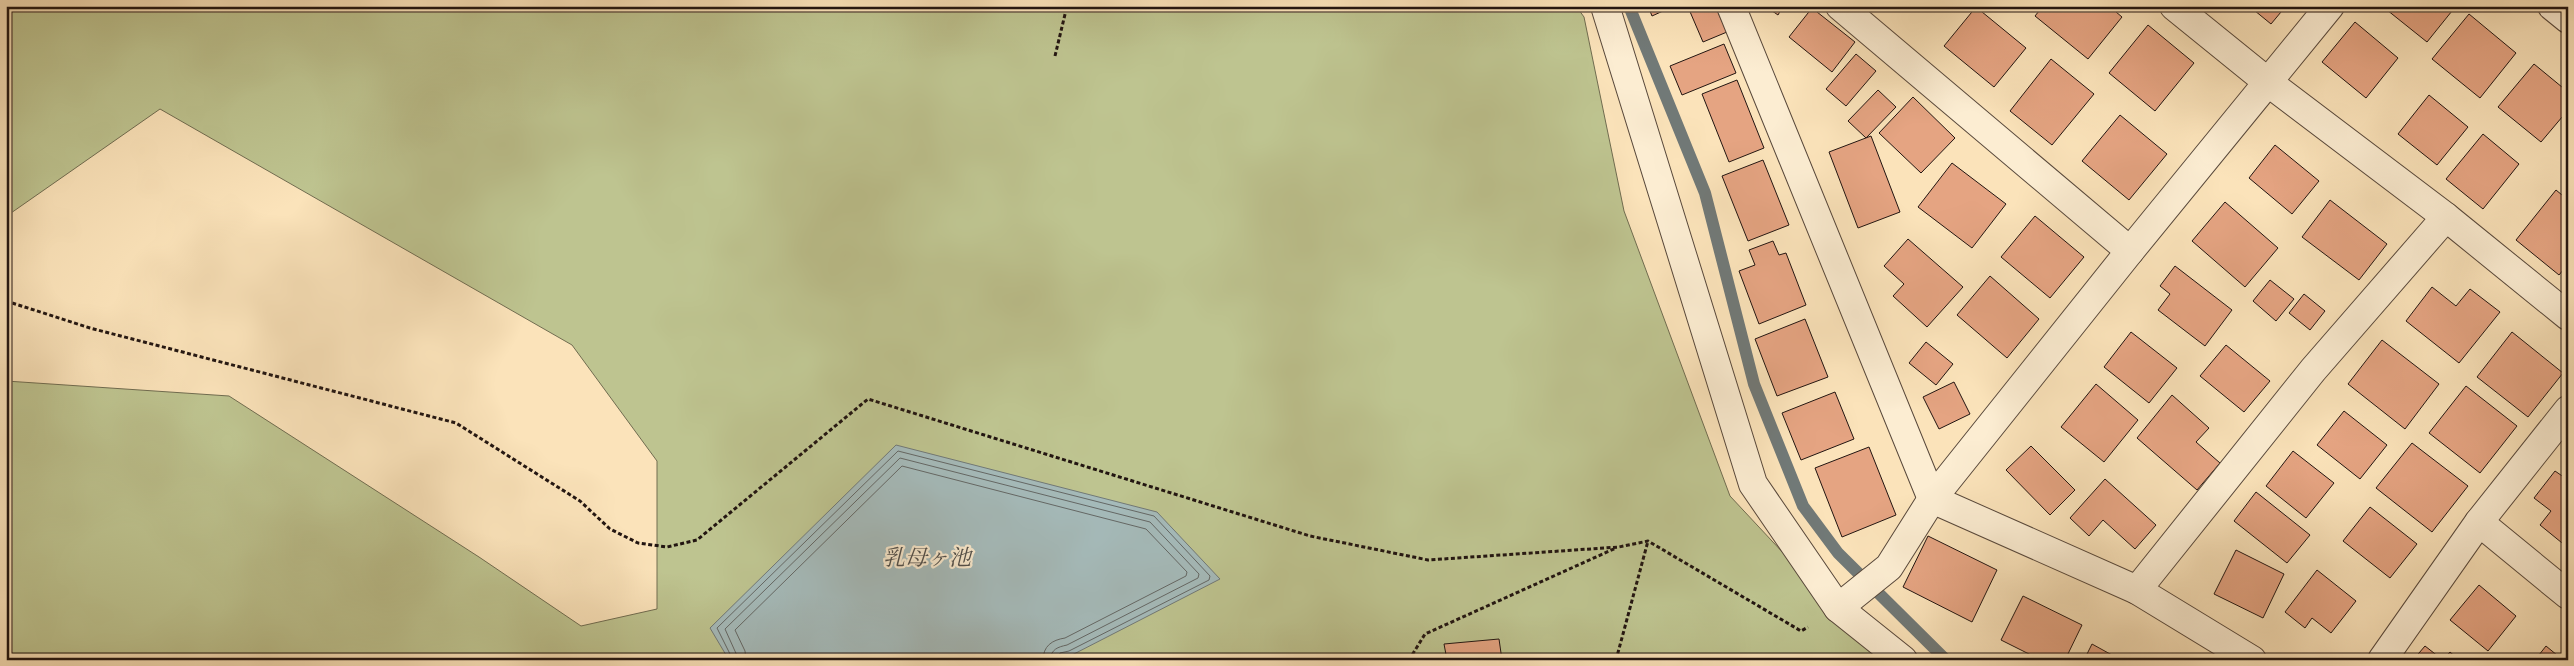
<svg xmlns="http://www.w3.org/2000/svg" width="2574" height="666" viewBox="0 0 2574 666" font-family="'IM FELL DW Pica','Noto Serif JP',serif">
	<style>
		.green { fill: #bec490; stroke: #706c50 }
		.water { fill: #a5bbbb; stroke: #717977 }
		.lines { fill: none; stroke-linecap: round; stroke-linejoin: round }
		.shore { stroke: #646866; stroke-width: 1 }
		.stream { stroke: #717977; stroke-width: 12 }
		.building { fill: #e5a482; stroke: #221511 }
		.minor-casing { stroke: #58483b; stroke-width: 30 }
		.tertiary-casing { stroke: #58483b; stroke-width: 30 }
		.path { stroke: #221511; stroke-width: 3; stroke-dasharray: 4 2.5; stroke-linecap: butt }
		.minor { stroke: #fcedd2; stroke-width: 28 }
		.tertiary { stroke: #fcedd2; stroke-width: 28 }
		.labels { text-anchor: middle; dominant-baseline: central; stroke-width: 4.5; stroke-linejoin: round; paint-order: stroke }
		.water-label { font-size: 22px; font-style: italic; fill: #504f4c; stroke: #fcedd2 }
	</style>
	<rect width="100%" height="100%" fill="#fbe3ba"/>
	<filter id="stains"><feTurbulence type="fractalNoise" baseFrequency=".004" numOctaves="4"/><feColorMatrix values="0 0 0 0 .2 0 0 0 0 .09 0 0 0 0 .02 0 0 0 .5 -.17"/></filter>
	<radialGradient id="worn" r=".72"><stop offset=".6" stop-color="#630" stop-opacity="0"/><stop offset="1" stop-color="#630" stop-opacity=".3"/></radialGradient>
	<path class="green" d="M6,6H1576L1584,17L1624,211L1730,496L1883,660H6V381L229,396L479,557L581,626L657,609V461L572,345L160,109L11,213L6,212Z"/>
	<path class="water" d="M896,445L1157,512L1220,579L1070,656L1049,660H729L710,628Z"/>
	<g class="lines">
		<g class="shore">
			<path d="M733,660L717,628L898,451L1154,516L1210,576L1209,580L1069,651L1060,653L1057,660"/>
			<path d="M739,660L725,629L900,458L1150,522L1199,574L1198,578L1067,645C1058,647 1051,649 1050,660"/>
			<path d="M746,660L745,651L735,630L902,466L1146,529L1187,572L1186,576L1065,638C1052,640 1043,646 1043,660"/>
		</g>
		<path class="stream" d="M1629,6L1705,193L1754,384L1803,506L1838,553L1946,660"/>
	</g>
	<g class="building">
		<path d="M1648,6H1674L1652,16Z"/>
		<path d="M1715,6L1727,32L1703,42L1688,7Z"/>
		<path d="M1765,6H1783L1778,15Z"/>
		<path d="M2043,6H2109L2122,17L2088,59L2035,16Z"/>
		<path d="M2249,6H2286L2271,24Z"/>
		<path d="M2382,6H2456L2427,42Z"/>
		<path d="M1976,7L2026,48L1994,87L1944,46Z"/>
		<path d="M1812,8L1855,42L1832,72L1789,37Z"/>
		<path d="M2469,14L2516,53L2480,98L2432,59Z"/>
		<path d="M2355,22L2398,58L2366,98L2322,62Z"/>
		<path d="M2148,25L2194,63L2155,111L2109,73Z"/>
		<path d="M1724,44L1736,73L1682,95L1670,66Z"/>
		<path d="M1856,54L1876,71L1846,106L1826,89Z"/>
		<path d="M2051,59L2094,94L2052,145L2010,111Z"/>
		<path d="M2534,64L2568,92V110L2541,142L2498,107Z"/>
		<path d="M1737,80L1764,148L1729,162L1702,94Z"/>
		<path d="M1878,90L1896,107L1866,138L1848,121Z"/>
		<path d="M2429,95L2468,127L2437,165L2398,134Z"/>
		<path d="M1913,97L1955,138L1921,173L1879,133Z"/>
		<path d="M2120,115L2167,154L2129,200L2082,161Z"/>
		<path d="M2483,134L2519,164L2483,209L2446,179Z"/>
		<path d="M1871,136L1900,212L1858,228L1829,152Z"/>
		<path d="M2275,145L2319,181L2292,214L2249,178Z"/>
		<path d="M1763,160L1789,225L1748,241L1722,176Z"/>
		<path d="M1952,163L2006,204L1972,248L1918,207Z"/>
		<path d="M2556,190L2568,200V264L2559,275L2516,240Z"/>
		<path d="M2330,200L2387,244L2359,280L2302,237Z"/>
		<path d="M2225,202L2278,248L2245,287L2192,241Z"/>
		<path d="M2035,216L2084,257L2050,298L2001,257Z"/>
		<path d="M1908,239L1963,287L1927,327L1893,296L1904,284L1884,266Z"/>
		<path d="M1773,241L1779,255L1786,253L1806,305L1759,324L1739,271L1755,265L1749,250Z"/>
		<path d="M2175,266L2232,310L2205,346L2158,310L2170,294L2160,286Z"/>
		<path d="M1990,276L2039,319L2007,358L1957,315Z"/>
		<path d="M2270,280L2294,299L2276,321L2253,301Z"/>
		<path d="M2432,287L2456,306L2470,289L2500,312L2459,363L2406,321Z"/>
		<path d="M2304,294L2325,311L2310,330L2289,313Z"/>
		<path d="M1805,319L1828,377L1777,396L1755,339Z"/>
		<path d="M2131,332L2177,368L2149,403L2104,367Z"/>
		<path d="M2512,332L2563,373L2528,417L2477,377Z"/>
		<path d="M2382,340L2439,384L2405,429L2348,384Z"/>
		<path d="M1926,342L1953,364L1936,385L1909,363Z"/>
		<path d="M2226,345L2270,381L2244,412L2200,376Z"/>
		<path d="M1954,382L1970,414L1939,429L1923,397Z"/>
		<path d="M2096,384L2138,420L2104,462L2061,427Z"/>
		<path d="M2466,386L2517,426L2480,473L2429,433Z"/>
		<path d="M1835,392L1854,439L1801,460L1782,413Z"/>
		<path d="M2172,395L2209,428L2196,442L2220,463L2197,490L2137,438Z"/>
		<path d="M2344,411L2387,445L2360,479L2317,445Z"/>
		<path d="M2412,443L2468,486L2432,532L2376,488Z"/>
		<path d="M2031,446L2075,490L2050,515L2006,470Z"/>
		<path d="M1869,447L1896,515L1842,537L1815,468Z"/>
		<path d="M2293,451L2334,483L2306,518L2266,486Z"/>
		<path d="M2555,471L2568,480L2567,547L2540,525L2551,511L2534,498Z"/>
		<path d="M2105,479L2156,525L2135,549L2103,520L2089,536L2070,518Z"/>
		<path d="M2256,492L2310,535L2287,563L2234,521Z"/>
		<path d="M2370,507L2417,544L2390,578L2343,541Z"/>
		<path d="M1928,536L1997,570L1972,622L1903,587Z"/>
		<path d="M2236,550L2284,574L2263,618L2214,594Z"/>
		<path d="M2317,570L2356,601L2331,633L2312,618L2305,628L2285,612Z"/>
		<path d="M2479,585L2516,616L2488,651L2450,620Z"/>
		<path d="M2023,596L2082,625L2065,660H2041L2001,640Z"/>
		<path d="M1499,639L1502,660H1447L1444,644Z"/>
		<path d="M2092,644L2121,660H2084Z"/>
		<path d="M2425,646L2439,657L2437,660H2413Z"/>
		<path d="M2546,646L2563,660H2535Z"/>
		<path d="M2450,652L2459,660H2443Z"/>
	</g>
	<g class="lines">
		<defs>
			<g id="minor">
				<path d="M1605,6L1753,484L1838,608L1903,660"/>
				<path d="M1731,6L1932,499L2137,590L2252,660"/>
				<path d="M1840,6L2130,251"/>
				<path d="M2174,6L2269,83L2446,217L2568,316"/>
				<path d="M2479,522L2568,595"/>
				<path d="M2137,590L2313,370L2446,217"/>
				<path d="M1838,608L1889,567L1932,499L2130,251L2330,6"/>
				<path d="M2382,660L2479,522L2568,410"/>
			</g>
			<path id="tertiary" d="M2552,6L2568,19"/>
		</defs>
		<use href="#minor" class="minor-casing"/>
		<use href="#tertiary" class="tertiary-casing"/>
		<g class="path">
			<path d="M1055,56L1067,6"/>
			<path d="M6,301L90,328L456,423L580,501L610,529L638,543L667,547L697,540L868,399L1310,536L1428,560L1619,547L1648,541L1801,631L1808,627"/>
			<path d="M1409,660L1425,634L1616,548"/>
			<path d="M1616,660L1648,541"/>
		</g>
		<use href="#minor" class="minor"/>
		<use href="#tertiary" class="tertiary"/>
	</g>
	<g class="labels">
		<g class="water-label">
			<text x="927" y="558">乳母ヶ池</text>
		</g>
	</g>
	<rect width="2574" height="666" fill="none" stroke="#fbe3ba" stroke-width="25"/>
	<rect x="8" y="8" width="2559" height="651" fill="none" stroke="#221511" stroke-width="2.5"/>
	<rect x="12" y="12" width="2549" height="641" fill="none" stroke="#221511"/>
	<rect width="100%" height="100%" filter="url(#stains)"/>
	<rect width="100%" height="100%" fill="url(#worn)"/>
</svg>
